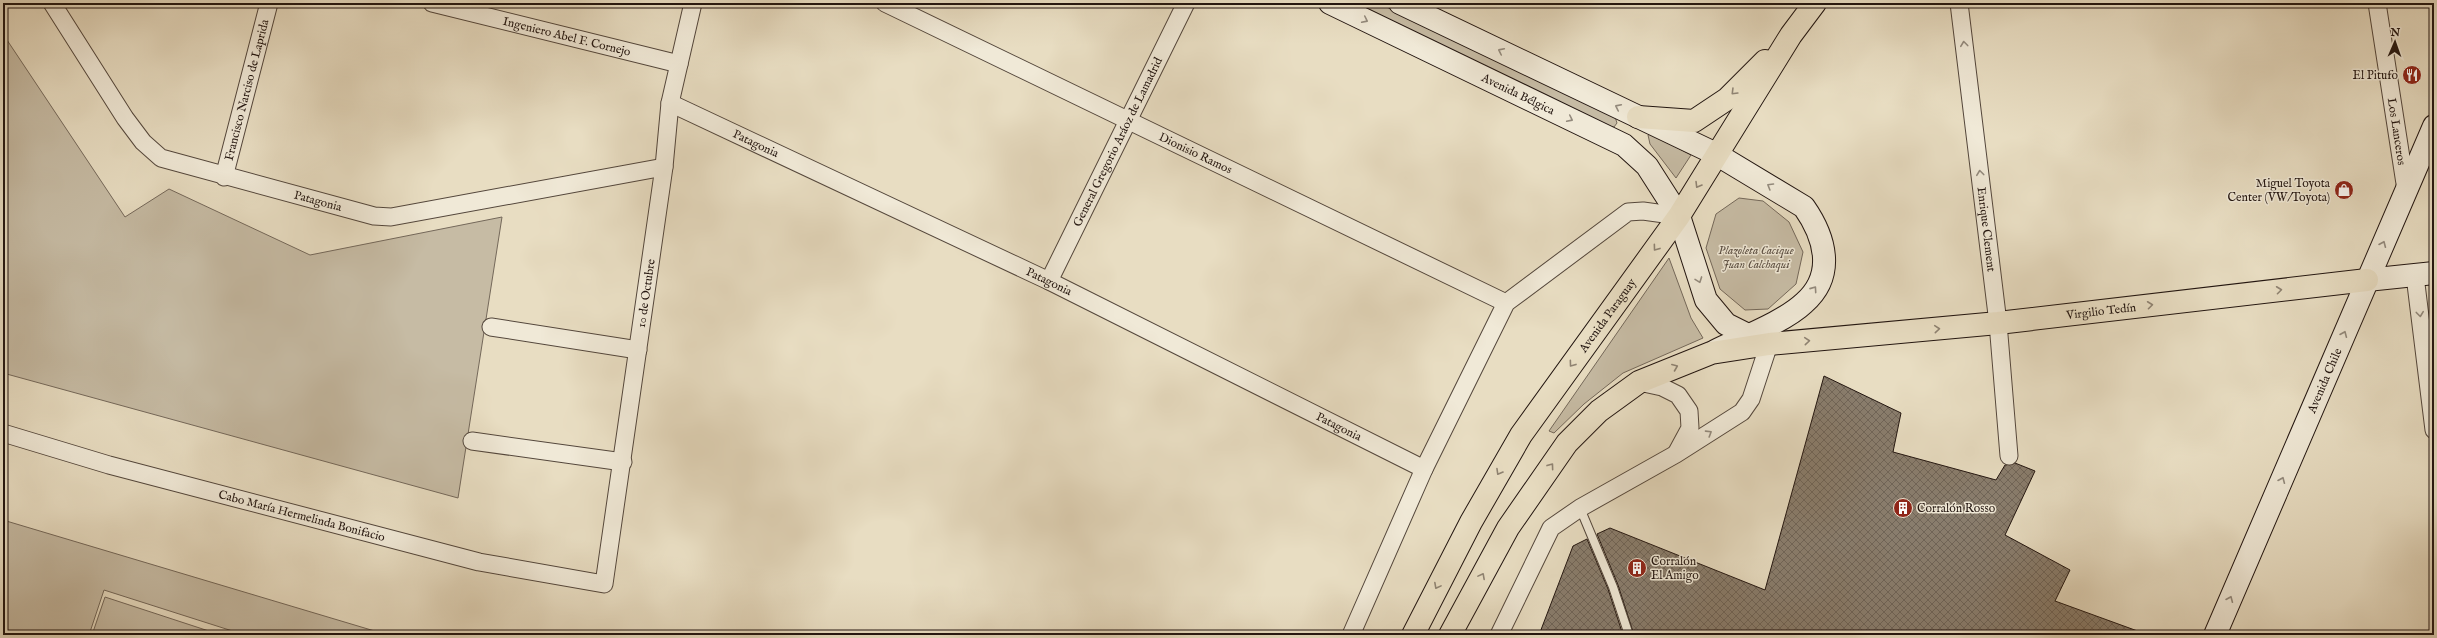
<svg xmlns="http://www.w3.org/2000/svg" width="2437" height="638" viewBox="0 0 2437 638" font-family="'IM FELL English',serif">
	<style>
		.green { fill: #c6bba4; stroke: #74685a }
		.building { fill: url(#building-cross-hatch); stroke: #221510 }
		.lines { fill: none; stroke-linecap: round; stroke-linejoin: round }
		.lane-casing { stroke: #54473c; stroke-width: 10 }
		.street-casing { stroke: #54473c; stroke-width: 19 }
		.secondary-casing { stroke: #221510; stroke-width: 24 }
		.primary-casing { stroke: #221510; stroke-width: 24 }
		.lane { stroke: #f0e9d7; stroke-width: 8 }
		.street { stroke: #f0e9d7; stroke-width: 17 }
		.secondary { stroke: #f0e9d7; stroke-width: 22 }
		.primary { stroke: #e8ddc2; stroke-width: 22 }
		.oneway { stroke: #938a7d }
		.oneway2 { stroke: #8f8372 }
		.labels { text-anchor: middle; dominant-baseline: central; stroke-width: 3; stroke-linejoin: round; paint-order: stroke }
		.street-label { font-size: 12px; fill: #221510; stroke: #f0e9d7 }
		.poi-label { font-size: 12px; fill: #221510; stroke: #f0e9d7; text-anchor: end }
		.park-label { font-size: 12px; font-style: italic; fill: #5b4f44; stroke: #f0e9d7 }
	</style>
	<defs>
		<pattern id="building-cross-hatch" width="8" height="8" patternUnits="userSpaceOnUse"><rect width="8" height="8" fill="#897d6d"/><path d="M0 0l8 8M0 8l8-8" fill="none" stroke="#706558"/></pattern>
	</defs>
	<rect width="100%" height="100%" fill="#e8ddc2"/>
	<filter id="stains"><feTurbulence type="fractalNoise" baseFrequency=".005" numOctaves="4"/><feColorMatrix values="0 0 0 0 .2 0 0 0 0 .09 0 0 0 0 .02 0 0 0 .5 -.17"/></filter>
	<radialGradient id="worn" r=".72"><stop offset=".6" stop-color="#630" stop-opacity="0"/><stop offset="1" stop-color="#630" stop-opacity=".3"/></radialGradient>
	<g class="green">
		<path d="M1348,3H1378L1615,117L1617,123L1614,127H1606Z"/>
		<path d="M3,34L125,217L169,189L310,255L502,217L458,498L3,373Z"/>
		<path d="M1651,134L1691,155L1676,178L1650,144L1648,135Z"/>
		<path d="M1739,198L1763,201L1789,222L1803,252L1796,284L1768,309L1745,310L1720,289L1706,248L1716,214Z"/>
		<path d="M1669,258L1691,318L1703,338L1623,373L1584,404L1554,433L1549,431Z"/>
		<path d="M3,520L388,635H245L104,590L89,635H3Z"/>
		<path d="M105,597L221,635H92Z"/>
	</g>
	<g class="building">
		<path d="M1824,376L1901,413L1893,452L1996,480L2005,465L2015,463L2035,471L2005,535L2070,570L2055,601L2143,633V635H1634L1618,585L1597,534L1610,528L1765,590Z"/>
		<path d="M1587,539L1608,589L1623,635H1539L1573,546Z"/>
	</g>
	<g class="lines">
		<defs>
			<path id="lane" d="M1580,508L1613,587L1629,635"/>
			<g id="street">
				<path id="s1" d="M52,3L125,118L143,142L161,158L374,216L391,217L664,167"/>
				<path id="s2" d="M432,3L679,64"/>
				<path id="s3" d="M885,3L1506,303"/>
				<path id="s4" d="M1959,3L1998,323L2009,456"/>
				<path id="s5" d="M2377,3L2406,190"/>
				<path id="s6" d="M670,103L1049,281L1424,469"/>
				<path id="s7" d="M224,177L269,3"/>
				<path d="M2415,276L2434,430"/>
				<path id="s8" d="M1049,281L1186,3"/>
				<path d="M491,327L638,350"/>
				<path d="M1639,382L1662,387L1678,395L1689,411L1690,428L1677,452"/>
				<path id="s9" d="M3,433L109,465L479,562L604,584L664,167L670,103L693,3"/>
				<path d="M472,441L623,462"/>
				<path d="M1351,635L1424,469L1506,303L1628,212L1643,211L1679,216"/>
				<path d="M1499,635L1551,528L1580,508L1676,454L1742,412L1751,399L1769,344"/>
			</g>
			<g id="secondary">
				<path id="s10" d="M1330,3L1624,145L1647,166L1679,216L1706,300L1726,324L1756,339"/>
				<path d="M1400,3L1716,154L1804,207C1825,237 1836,275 1804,303C1784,322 1741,338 1715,351"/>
				<path d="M2367,280L2434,273"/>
				<path id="s11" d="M2215,635L2434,126"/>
			</g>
			<g id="primary">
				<path d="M1638,117L1694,121L1727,99L1765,61"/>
				<path id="s12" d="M1413,635L1471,522L1521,435L1679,216L1791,35L1815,3"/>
				<path id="s13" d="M1450,635L1508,528L1567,443L1599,411L1639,382L1711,353L1769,344L1998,323L2367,280"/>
			</g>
		</defs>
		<use href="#lane" class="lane-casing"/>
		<use href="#street" class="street-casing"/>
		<use href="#secondary" class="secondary-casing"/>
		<use href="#primary" class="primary-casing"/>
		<use href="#lane" class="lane"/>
		<use href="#street" class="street"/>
		<use href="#secondary" class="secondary"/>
		<use href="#primary" class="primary"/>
	</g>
	<defs><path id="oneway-chevron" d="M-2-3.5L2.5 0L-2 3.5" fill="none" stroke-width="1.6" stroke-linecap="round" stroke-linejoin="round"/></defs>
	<g class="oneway">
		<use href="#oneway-chevron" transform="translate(1365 20) rotate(26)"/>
		<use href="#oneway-chevron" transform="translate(1964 44) rotate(-97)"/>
		<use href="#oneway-chevron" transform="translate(1501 51) rotate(-154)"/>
		<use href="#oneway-chevron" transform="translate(1618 107) rotate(-154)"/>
		<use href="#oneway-chevron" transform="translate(1570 119) rotate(26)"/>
		<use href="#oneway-chevron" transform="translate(1980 173) rotate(-97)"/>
		<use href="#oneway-chevron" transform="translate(1770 186) rotate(-149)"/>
		<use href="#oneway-chevron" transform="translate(2383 244) rotate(-67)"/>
		<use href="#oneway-chevron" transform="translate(1699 280) rotate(70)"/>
		<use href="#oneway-chevron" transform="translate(1814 289) rotate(-55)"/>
		<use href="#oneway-chevron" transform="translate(2420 314) rotate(83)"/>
		<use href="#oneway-chevron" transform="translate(2344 334) rotate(-67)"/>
		<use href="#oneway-chevron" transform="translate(1709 433) rotate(-32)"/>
		<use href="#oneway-chevron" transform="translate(2282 480) rotate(-67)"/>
		<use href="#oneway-chevron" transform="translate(2230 599) rotate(-67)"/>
	</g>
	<g class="oneway2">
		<use href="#oneway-chevron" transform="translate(1734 92) rotate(135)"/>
		<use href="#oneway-chevron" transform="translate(1698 185) rotate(121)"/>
		<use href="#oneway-chevron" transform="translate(1656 248) rotate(126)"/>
		<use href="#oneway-chevron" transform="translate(2279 290) rotate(-7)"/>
		<use href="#oneway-chevron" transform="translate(2150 305) rotate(-7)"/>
		<use href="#oneway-chevron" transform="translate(1937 329) rotate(-5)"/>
		<use href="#oneway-chevron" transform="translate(1807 341) rotate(-5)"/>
		<use href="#oneway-chevron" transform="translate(1572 364) rotate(126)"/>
		<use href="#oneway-chevron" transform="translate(1675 367) rotate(-22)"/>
		<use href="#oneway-chevron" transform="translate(1551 466) rotate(-54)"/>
		<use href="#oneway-chevron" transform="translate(1499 472) rotate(120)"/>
		<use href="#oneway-chevron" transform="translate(1482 576) rotate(-62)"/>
		<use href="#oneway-chevron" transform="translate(1437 586) rotate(118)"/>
	</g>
	<defs>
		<symbol id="restaurant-disc" viewBox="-11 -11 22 22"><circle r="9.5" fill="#8f2418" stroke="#f0e9d7"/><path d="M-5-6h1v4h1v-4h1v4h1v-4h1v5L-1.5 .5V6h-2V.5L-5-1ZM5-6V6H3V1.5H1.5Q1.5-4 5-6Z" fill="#fff"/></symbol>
		<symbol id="shop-disc" viewBox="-11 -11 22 22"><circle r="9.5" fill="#8f2418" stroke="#f0e9d7"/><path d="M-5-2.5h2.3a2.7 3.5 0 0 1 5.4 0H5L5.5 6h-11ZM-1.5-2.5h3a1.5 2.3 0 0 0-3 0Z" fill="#fff"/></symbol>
		<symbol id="building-disc" viewBox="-11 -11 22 22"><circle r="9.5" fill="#8f2418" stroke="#f0e9d7"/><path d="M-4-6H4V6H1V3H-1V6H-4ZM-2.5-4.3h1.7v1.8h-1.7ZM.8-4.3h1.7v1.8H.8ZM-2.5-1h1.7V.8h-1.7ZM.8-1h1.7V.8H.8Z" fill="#fff"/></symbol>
	</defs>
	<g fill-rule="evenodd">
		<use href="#restaurant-disc" x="2401" y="64" width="22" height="22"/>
		<use href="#shop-disc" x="2333" y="179" width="22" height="22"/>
		<use href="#building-disc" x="1892" y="497" width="22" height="22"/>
		<use href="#building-disc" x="1626" y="557" width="22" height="22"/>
	</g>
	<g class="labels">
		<g class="street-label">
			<text stroke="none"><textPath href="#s2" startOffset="139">Ingeniero Abel F. Cornejo</textPath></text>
			<text stroke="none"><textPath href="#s7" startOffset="90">Francisco Narciso de Laprida</textPath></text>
			<text stroke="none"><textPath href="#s10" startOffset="209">Avenida Bélgica</textPath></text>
			<text stroke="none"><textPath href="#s5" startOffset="130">Los Lanceros</textPath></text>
			<text stroke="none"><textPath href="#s8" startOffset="155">General Gregorio Aráoz de Lamadrid</textPath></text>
			<text stroke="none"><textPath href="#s6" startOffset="95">Patagonia</textPath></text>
			<text stroke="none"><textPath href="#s3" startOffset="345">Dionisio Ramos</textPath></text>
			<text stroke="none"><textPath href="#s1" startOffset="353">Patagonia</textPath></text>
			<text stroke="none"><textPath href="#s4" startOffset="228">Enrique Clement</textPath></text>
			<text stroke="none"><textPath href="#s6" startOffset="419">Patagonia</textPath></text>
			<text stroke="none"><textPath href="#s9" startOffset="914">10 de Octubre</textPath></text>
			<text stroke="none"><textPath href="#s13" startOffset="790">Virgilio Tedín</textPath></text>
			<text stroke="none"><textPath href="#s12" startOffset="375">Avenida Paraguay</textPath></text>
			<text stroke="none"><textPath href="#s11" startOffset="277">Avenida Chile</textPath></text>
			<text stroke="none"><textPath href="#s6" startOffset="743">Patagonia</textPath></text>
			<text stroke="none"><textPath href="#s9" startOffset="310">Cabo María Hermelinda Bonifacio</textPath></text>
		</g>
		<g class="poi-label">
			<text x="2398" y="75">El Pitufo</text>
			<text x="2330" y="183">Miguel Toyota<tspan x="2330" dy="14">Center (VW/Toyota)</tspan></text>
			<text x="1917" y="508" text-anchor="start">Corralón Rosso</text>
			<text x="1651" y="561" text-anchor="start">Corralón<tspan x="1651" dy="14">El Amigo</tspan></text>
		</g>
		<g class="park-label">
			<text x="1756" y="250">Plazoleta Cacique<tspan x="1756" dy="14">Juan Calchaqui</tspan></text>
		</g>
	</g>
	<rect width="2437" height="638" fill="none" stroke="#e8ddc2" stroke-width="16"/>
	<rect x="4" y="4" width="2429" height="630" fill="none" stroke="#221510" stroke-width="2"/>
	<rect x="8" y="8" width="2421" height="622" fill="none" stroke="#221510"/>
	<g transform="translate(2395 42) rotate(2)" stroke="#f0e9d7" stroke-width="3" paint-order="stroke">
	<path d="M0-3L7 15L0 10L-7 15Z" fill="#221510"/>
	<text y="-6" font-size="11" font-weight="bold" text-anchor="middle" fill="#221510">N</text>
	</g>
	<rect width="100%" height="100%" filter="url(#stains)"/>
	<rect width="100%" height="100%" fill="url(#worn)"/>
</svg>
